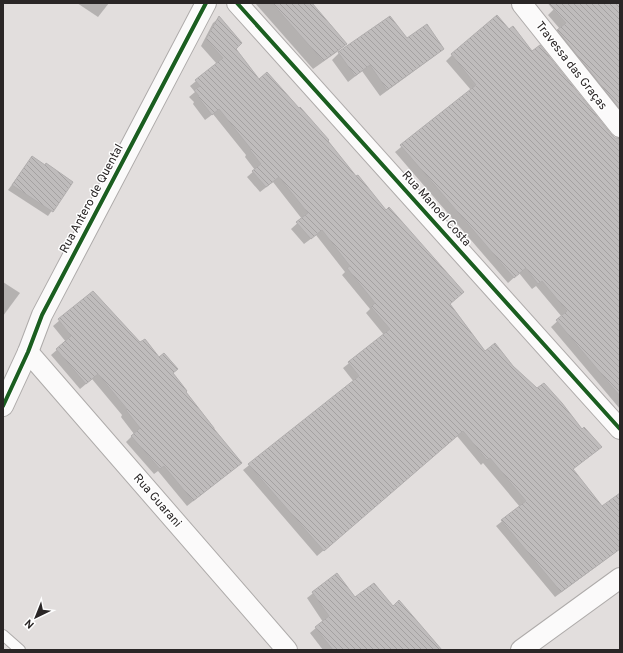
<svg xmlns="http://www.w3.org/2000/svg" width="623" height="653" viewBox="0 0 623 653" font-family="Overpass,sans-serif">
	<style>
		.shadow { fill: #0003 }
		.building { fill: url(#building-back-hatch); stroke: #b1aeae }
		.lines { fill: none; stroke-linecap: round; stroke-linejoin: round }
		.service-casing { stroke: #aeabaa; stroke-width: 12 }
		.minor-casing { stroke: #aeabaa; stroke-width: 22 }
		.service { stroke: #fbfafa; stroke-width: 10 }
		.minor { stroke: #fbfafa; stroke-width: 20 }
		.cycleway-casing { stroke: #fff; stroke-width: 6 }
		.cycleway { stroke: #1b5e20; stroke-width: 4 }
		.labels { text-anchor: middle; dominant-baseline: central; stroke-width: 3; stroke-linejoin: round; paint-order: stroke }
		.street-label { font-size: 12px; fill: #2a2626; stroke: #fff }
	</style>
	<defs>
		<pattern id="building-back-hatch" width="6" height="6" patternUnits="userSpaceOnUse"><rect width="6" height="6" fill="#bfbcbc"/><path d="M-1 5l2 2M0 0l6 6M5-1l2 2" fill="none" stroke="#a4a1a1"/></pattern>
	</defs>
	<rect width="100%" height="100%" fill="#e2dedd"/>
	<g class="shadow">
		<path d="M77,3H109L98,17Z"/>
		<path d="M255,3H310L346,44L337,52L313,69Z"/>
		<path d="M549,3H620V121L553,36L560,29L548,15L554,9Z"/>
		<path d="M390,17L406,40L443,49L436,55L380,96L362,71L348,82L332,60L339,53Z"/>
		<path d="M219,18L235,49L259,80L327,141L356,178L386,212L463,292L450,304L485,352L513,367L595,452L572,470L602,508L620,495V549L555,597L496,526L520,507L483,463L481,465L457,436L317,556L243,470L354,382L343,368L384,335L366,313L370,309L342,275L345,272L316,235L304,244L291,229L302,219L273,182L260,192L247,177L255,170L245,157L246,155L213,114L205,120L193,104L194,102L189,97L195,92L190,86L217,64L201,46L213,23Z"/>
		<path d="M509,31L532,52L611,135L616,139H620V409L551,327L562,317L536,286L532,289L519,273L508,283L395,152L471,90L446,61L452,55Z"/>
		<path d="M32,158L72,182L48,216L8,190Z"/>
		<path d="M3,282L20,293L3,316Z"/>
		<path d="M93,292L140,343L172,374L212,429L241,463L187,506L158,471L154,474L126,442L134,434L121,417L122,415L92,379L80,389L51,355L66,342L53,326Z"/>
		<path d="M337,574L355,598L392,608L441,650H352L345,640L331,650H323L310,633L323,622L307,598Z"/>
	</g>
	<g class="building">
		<path d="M272,3H312L347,44L323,61Z"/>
		<path d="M548,3H620V109L557,30L566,23Z"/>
		<path d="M497,15L509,29L513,26L532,51L540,45L611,134L615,138H620V396L556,320L567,311L542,281L538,284L526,268L514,278L439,190L400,145L476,85L451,54Z"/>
		<path d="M219,16L242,43L236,49L259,79L267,72L299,108L300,107L329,140L328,141L356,176L358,175L386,210L389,207L464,292L450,304L485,351L495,343L513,366L537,388L544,383L562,403L582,429L584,427L602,447L573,469L602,506L620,493V549L561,592L501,520L526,501L490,458L487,460L463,431L324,551L248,464L359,376L348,362L390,329L371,307L375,303L347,268L350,266L322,230L311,239L296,222L308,213L279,177L266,187L252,171L261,164L250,150L251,149L219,109L212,115L198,97L199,96L194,90L200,86L195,80L223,58L206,39Z"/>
		<path d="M390,16L407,38L427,24L444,49L387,90L370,65L355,76L338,52Z"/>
		<path d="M32,156L45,165L46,163L73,182L53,212L12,185Z"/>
		<path d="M93,291L140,342L145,339L159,357L164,353L178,369L173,373L187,391L186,392L214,428V429L242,463L193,501L164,466L160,469L131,436L140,428L126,410L127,409L98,374L86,384L56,349L71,336L58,319Z"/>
		<path d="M337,573L355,597L374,583L393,606L399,600L442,650H333L315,627L329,616L312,592Z"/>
	</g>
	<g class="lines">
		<defs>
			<path id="service" d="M3,635L20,650"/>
			<g id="minor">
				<path d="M237,3L620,429"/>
				<path d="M522,4L620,127"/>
				<path d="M28,352L287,650"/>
				<path d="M3,406L28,352L42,315L206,3"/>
				<path d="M521,650L620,578"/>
			</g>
		</defs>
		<use href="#service" class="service-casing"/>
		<use href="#minor" class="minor-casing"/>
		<use href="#service" class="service"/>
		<use href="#minor" class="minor"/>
		<defs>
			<g id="cycleway">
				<path d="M237,3L620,429"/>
				<path d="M3,406L28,352L42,315L206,3"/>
			</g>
		</defs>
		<use href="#cycleway" class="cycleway-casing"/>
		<use href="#cycleway" class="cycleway"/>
	</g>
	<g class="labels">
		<g class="street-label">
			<text transform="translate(571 66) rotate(52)">Travessa das Graças</text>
			<text transform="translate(92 199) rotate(-62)">Rua Antero de Quental</text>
			<text transform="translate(436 209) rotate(48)">Rua Manoel Costa</text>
			<text transform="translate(157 501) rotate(49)">Rua Guarani</text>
		</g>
	</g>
	<rect width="623" height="653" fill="none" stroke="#2a2626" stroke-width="8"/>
	<g transform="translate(36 617) rotate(223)" stroke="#ffffff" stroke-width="3" paint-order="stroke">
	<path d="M0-3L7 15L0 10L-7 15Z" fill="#2a2626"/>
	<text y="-6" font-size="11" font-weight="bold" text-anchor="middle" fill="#2a2626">N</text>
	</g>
</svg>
